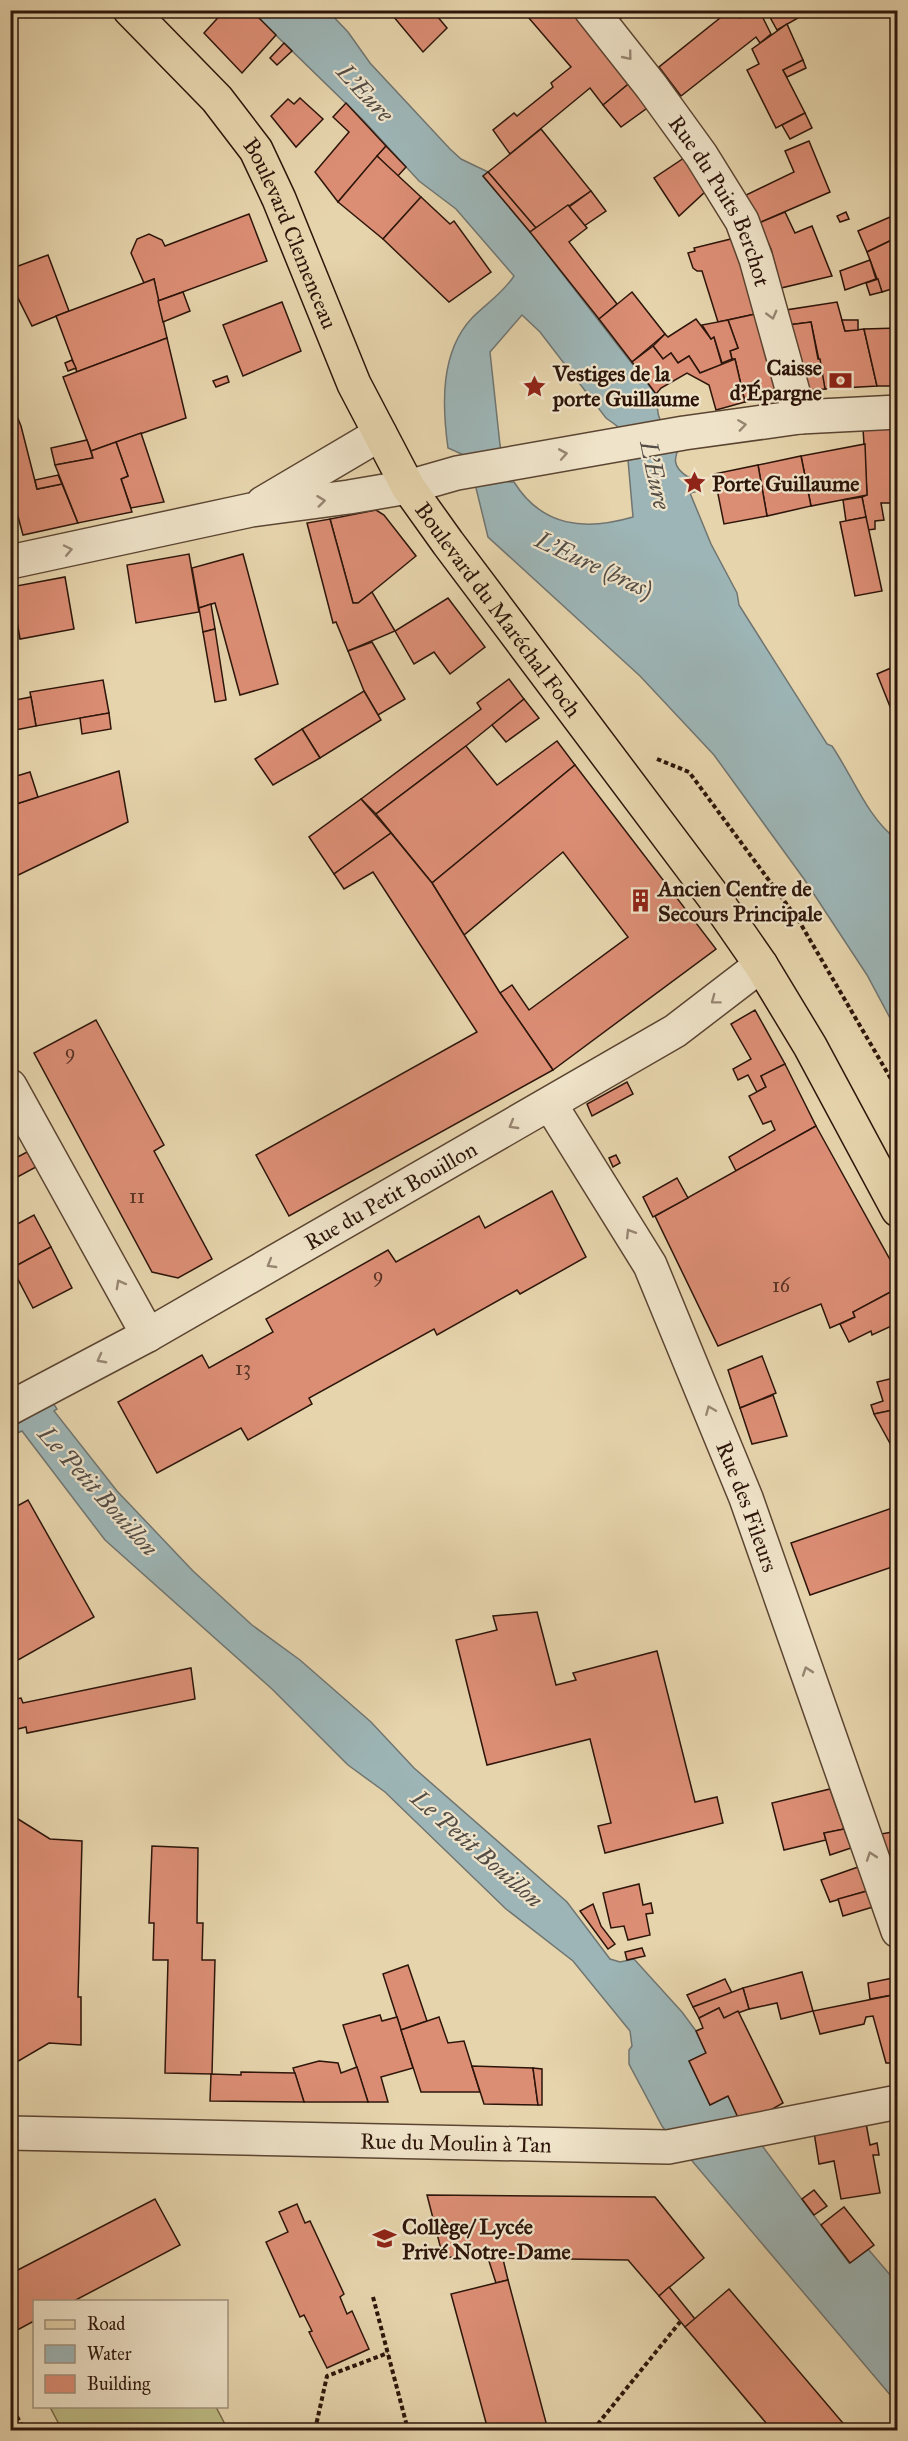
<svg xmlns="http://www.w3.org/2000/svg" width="908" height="2441" viewBox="0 0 908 2441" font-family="'IM FELL Great Primer',serif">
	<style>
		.green { fill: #bdbb84; stroke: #756847; stroke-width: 1.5 }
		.water { fill: #9db5b6; stroke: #707571; stroke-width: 1.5; fill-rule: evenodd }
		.building { fill: #dc8e75; stroke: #2d150a; stroke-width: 1.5 }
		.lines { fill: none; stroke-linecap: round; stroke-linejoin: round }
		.minor-casing { stroke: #5b4532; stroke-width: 36 }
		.major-casing { stroke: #2d150a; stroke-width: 36 }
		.path { stroke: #2d150a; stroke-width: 4; stroke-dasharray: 4.5 3; stroke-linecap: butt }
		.minor { stroke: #efe3c9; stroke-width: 33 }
		.major { stroke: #e6d4ac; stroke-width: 33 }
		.oneway { stroke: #988673 }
		.labels { text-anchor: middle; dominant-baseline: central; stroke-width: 4.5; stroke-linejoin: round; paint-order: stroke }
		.number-label { font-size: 20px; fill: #593325 }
		.street-label { font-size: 22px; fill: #2d150a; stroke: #efe3c9 }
		.poi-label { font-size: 22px; font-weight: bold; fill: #2d150a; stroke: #efe3c9; text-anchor: start }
		.water-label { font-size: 24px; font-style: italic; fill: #544d46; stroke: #efe3c9 }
	</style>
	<rect width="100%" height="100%" fill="#e6d4ac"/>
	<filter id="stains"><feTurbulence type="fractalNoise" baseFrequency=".00333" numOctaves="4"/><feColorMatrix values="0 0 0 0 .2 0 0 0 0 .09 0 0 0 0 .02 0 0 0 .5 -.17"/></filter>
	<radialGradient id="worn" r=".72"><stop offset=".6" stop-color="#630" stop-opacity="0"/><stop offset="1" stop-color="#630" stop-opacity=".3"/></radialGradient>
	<path class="green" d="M50,2407H216L228,2430H62Z"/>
	<g class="water">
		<path d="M251,11H328L348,32L370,63L450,149L461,159L488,172L483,176L530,232L658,397C655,423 664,425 681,442C674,458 671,466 688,477L692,476L695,492L690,493L711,544L737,593L739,605L827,744L832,746C853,777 867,817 897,840V1031L867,975L804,879L714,755L640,676L488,537L476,488L464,455L448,448C442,405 440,352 472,318C487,303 502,294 514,276L456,209L419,181L364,121ZM522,315L540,332L606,418L617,426L628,460L633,517C585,531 542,527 514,482H509L500,445L490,352Z"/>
		<path d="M53,1403L57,1409L54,1411L117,1491L193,1571L252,1625L300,1660L371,1722L414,1768L567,1902L610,1959L620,1962L634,1959L682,2012L696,2031L706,2053L689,2061L710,2105L728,2096L742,2126L673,2140L662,2126L629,2064V2050L632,2046L630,2031L573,1961L506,1909L385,1792L348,1765L272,1689L105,1540L22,1431L15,1434L12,1427Z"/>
		<path d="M755,2136L849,2263L868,2249L897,2283V2403L682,2149Z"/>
	</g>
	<g class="building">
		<path d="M225,10H251L276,35L242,73L204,33Z"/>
		<path d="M388,10H432L447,28L423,52Z"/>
		<path d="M522,10H571L632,81L603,105L590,88L510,154L493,130L514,113L517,116L553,87L551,83L571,67Z"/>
		<path d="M614,10H631L620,19Z"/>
		<path d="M730,10H735L740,18L750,10H757L766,16L763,18L771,34L760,43L756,37L681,96L659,67Z"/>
		<path d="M766,10H812L777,30Z"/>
		<path d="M787,24L803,60L783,70L805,113L776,128L747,70L759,64L752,49Z"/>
		<path d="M284,43L292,51L277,65L270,58Z"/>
		<path d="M803,60L806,68L787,77L783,70Z"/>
		<path d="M632,81L650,106L621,127L603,105Z"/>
		<path d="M300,98L323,119L296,147L271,116L288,99L294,104Z"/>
		<path d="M346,103L386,146L338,202L315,172L349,132L333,117Z"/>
		<path d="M805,113L812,128L790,139L782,125Z"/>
		<path d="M541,129L591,191L536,228L488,172Z"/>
		<path d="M809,141L830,192L759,223L746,195L794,172L785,151Z"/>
		<path d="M386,146L406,167L397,177L377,156Z"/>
		<path d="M377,156L421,197L383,239L338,202Z"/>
		<path d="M687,156L707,190L679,216L654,178Z"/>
		<path d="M488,172L536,228L530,232L483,176Z"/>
		<path d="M591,191L606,211L584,226L569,207Z"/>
		<path d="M421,197L450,224L454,221L491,272L449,302L383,239Z"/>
		<path d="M568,205L587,228L569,242L617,304L599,319L530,232Z"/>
		<path d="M785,212L795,233L812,226L832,276L781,288L771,249L759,223Z"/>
		<path d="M846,212L849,219L840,222L837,216Z"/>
		<path d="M249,214L267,261L158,301L154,279L144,283L131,253L137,239L149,234L162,240L165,246Z"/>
		<path d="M890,217L898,237L867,252L858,231Z"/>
		<path d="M898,237V287L882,292L867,252Z"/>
		<path d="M735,238L760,313L718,322L702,271H697L693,268L688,253L695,251L694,248Z"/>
		<path d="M48,255L69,311L32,326L10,282V269Z"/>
		<path d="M870,260L876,279L845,290L840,271Z"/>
		<path d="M154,279L167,338L77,372L56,316Z"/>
		<path d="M878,279L882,292L870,295L866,283Z"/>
		<path d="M183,292L190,311L163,322L158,301Z"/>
		<path d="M632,292L665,334L632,362L599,319Z"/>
		<path d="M282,302L301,351L243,376L223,325Z"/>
		<path d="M837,302L845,331L864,329L877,386L825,389L811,322L788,325L786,310Z"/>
		<path d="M760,313L780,393L745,402L735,359H732L730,351L738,348L728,320Z"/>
		<path d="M696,319L711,339L714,337L722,365L700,373L689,356L678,363L671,353L663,359L653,346L665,334L668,337Z"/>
		<path d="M728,320L738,348L730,351L732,359L722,363L714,337L711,339L702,325Z"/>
		<path d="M842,320H858V330L845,331Z"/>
		<path d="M811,322L818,359H820L825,389L806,390L788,325Z"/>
		<path d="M898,328V386H877L864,329Z"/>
		<path d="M167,338L186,418L91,451L63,377Z"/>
		<path d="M653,346L663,359L671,353L678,363L689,356L700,373L735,359L745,402L716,410L709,385L687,373L661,388L656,394L632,362Z"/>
		<path d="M72,360L76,368L68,371L65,363Z"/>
		<path d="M227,376L229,382L216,387L213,381Z"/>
		<path d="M10,399L21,426L37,489L62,484L78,523L23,535L10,487Z"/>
		<path d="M898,427V503H881L884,520L875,521V529L868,530L862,497L867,495L863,428Z"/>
		<path d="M141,433L164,502L131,508L121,479L128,476L116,442Z"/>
		<path d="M87,440L93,458L55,465L51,448Z"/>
		<path d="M116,442L128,476L121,479L132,512L78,523L55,465L93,458L91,451Z"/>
		<path d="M865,444L867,495L811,506L801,456Z"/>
		<path d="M801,456L811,506L767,516L758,465Z"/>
		<path d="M758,465L767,516L724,524L714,474Z"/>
		<path d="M58,475L62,484L37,489L35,480Z"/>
		<path d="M862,497L866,517L846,521L843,500Z"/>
		<path d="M376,510L384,515L416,556L372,592L358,603H353L330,519Z"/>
		<path d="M866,517L882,591L855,596L840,522Z"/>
		<path d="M330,519L353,603H358L372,592L395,631L348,651L336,622L333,623L307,523Z"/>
		<path d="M189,554L199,612L136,623L127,565Z"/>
		<path d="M243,554L278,684L240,695L215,603L199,608L192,568Z"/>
		<path d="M65,577L74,629L20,639L11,587Z"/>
		<path d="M448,598L485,647L450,674L434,652L414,664L395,631Z"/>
		<path d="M211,604L215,629L203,632L199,608Z"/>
		<path d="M215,629L226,700L215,702L203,632Z"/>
		<path d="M372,642L405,699L378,715L364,691L348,651Z"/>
		<path d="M898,665V707L891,709L877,674Z"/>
		<path d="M509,679L524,699L466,746L376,814L361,799L481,709L477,703Z"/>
		<path d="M103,680L109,713L36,726L30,692Z"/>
		<path d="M364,691L381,720L320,758L302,729Z"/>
		<path d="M31,697L36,726L10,731V701Z"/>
		<path d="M524,699L539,718L506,742L492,725Z"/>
		<path d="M109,713L111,729L82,734L80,718Z"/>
		<path d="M302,729L320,758L273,785L255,759Z"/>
		<path d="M557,741L575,765L432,883L376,814L466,746L497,785Z"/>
		<path d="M575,765L716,949L553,1070L500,993L512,985L529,1010L628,937L563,852L464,935L432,883Z"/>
		<path d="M119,771L128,822L10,879V806Z"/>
		<path d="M30,772L38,797L10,806V778Z"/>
		<path d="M361,799L391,833L334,874L309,837Z"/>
		<path d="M391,833L432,883L500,993L553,1070L289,1216L256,1155L477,1032L373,872L344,889L334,874Z"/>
		<path d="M755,1010L785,1064L761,1076L766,1087L757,1092L748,1075L738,1080L733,1069L751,1059L731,1024Z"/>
		<path d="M96,1020L164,1145L154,1151L212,1259L178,1278L152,1272L34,1053Z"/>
		<path d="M785,1064L816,1126L736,1171L729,1157L775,1130L771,1121L763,1124L749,1096L766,1087L761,1076Z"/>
		<path d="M627,1082L633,1094L592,1116L587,1104Z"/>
		<path d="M816,1126L898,1274V1288L853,1312L855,1317L830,1328L821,1304L718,1346L655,1216Z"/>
		<path d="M27,1152L36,1167L10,1181V1161Z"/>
		<path d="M616,1155L620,1163L613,1167L609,1158Z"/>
		<path d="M677,1178L688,1198L653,1217L643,1197Z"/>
		<path d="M552,1191L586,1257L520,1294L517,1290L437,1335L434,1329L309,1398L312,1404L248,1440L241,1428L157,1473L118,1402L202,1355L209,1368L273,1332L266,1319L388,1250L396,1262L479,1216L485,1228Z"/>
		<path d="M34,1215L51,1247L12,1268L10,1228Z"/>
		<path d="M51,1247L72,1288L33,1308L12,1268Z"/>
		<path d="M898,1288V1323L872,1335L871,1331L849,1342L840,1324L855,1317L853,1312Z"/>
		<path d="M762,1356L776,1393L740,1408L728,1370Z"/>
		<path d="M898,1377V1409L874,1414L871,1405L883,1401L877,1382Z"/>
		<path d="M773,1395L787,1436L752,1444L740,1408Z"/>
		<path d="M898,1409V1458L874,1414Z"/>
		<path d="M28,1500L94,1617L11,1664L10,1510Z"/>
		<path d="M898,1506V1565L810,1595L791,1543Z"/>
		<path d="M537,1612L556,1685L576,1680L573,1673L657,1651L695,1802L717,1797L723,1823L605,1853L598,1826L611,1823L590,1739L487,1765L456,1640L497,1630L493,1616Z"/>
		<path d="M191,1668L195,1699L27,1733L26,1727L10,1731V1700L21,1698L23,1703Z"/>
		<path d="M898,1773V1799L892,1775Z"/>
		<path d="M830,1789L844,1829L824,1833L826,1840L784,1850L772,1803Z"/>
		<path d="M10,1814L50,1839L82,1841L78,1997H81V2045L49,2043L10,2066Z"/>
		<path d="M844,1829L851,1848L830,1855L824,1833Z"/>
		<path d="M898,1831V1885L881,1834Z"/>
		<path d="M152,1846L198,1848L197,1923H203L202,1960H215L212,2074L165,2073L168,1960H153L154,1923H149Z"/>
		<path d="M858,1867L867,1891L830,1902L821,1880Z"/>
		<path d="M639,1884L643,1905L651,1903L653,1913L646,1914L650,1935L628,1940L624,1926L611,1928L603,1893Z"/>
		<path d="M867,1891L873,1907L843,1916L838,1899Z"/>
		<path d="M593,1904L601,1926L615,1944L608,1949L580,1911Z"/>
		<path d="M642,1948L645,1956L627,1960L625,1952Z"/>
		<path d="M408,1965L427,2021L401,2030L383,1974Z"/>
		<path d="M802,1972L813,2011L781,2019L777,2003L749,2009L743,1988Z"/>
		<path d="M898,1977V1994L870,1999L868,1983Z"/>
		<path d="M725,1979L732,1993L693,2007L687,1995Z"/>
		<path d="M743,1988L749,2009L724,2018L719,2008L699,2018L693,2007Z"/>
		<path d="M898,1994V2063H886L873,2016L866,2017L864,2024L820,2034L813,2011Z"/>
		<path d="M719,2008L724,2018L738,2011L783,2103L742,2126L728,2096L710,2105L689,2061L706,2053L696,2031L703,2028L699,2018Z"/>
		<path d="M380,2015L382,2021L397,2017L413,2068L381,2077L388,2102H368L343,2025Z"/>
		<path d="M439,2017L448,2043L464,2041L480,2092H421L401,2030Z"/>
		<path d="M319,2061L338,2063L341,2073L357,2067L368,2102H304L293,2068Z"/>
		<path d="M472,2066L533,2068L538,2105L484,2104Z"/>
		<path d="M533,2068L542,2069V2105H538Z"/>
		<path d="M241,2072L295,2073L304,2102L210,2101L211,2074L241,2075Z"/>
		<path d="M866,2123L870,2145L877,2143L879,2155H873L880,2193L841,2199L834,2161L819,2164L814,2132Z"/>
		<path d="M814,2190L827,2206L814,2215L802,2199Z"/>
		<path d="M427,2195L655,2197L704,2258L659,2296L628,2260L443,2257Z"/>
		<path d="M155,2199L180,2245L72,2302H34V2321L10,2334V2274Z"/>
		<path d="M297,2204L305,2223L310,2221L344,2294L340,2297L347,2314L352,2311L369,2349L327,2368L309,2332L312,2331L304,2315L300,2317L266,2242L288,2232L279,2212Z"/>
		<path d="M844,2207L874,2245L850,2263L821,2225Z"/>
		<path d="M488,2258L503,2259L508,2280L496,2283Z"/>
		<path d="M508,2280L548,2430H488L451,2294Z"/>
		<path d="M669,2287L695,2319L685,2327L659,2296Z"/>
		<path d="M729,2289L848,2429L846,2430H772L685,2327Z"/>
	</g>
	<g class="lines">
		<defs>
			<g id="minor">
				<path id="s1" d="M591,10L651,86L701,155L742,221L756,259L800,417"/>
				<path d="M263,503L380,434"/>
				<path d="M10,562L251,510L349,497L408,487L457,473L684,433L800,417L898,412"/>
				<path d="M10,1086L148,1335"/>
				<path id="s2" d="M550,1104L650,1265L746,1498L898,1931"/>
				<path id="s3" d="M10,1408L148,1335L675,1031L761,965"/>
				<path id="s4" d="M10,2133L668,2147L898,2102"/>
			</g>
			<g id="major">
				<path id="s5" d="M130,10L217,99L256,150L279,199L354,384L408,487L448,543L716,900L761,965L810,1046L898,1210"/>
			</g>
		</defs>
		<use href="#minor" class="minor-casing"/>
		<use href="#major" class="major-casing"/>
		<g class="path">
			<path d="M657,759L689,772L799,921L898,1091"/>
			<path d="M373,2297L408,2430"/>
			<path d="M10,2403L24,2430"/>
			<path d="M315,2430L327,2376L388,2353"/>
			<path d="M593,2430L680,2322"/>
		</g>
		<use href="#minor" class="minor"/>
		<use href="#major" class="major"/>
	</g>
	<defs><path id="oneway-chevron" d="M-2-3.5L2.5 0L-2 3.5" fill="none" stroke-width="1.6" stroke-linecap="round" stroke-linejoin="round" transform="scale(1.5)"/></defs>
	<g class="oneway">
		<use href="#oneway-chevron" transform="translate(628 56) rotate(51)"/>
		<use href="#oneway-chevron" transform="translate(772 315) rotate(75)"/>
		<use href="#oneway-chevron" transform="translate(742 425) rotate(-8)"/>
		<use href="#oneway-chevron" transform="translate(563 454) rotate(-10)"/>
		<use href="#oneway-chevron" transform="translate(321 501) rotate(-7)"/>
		<use href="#oneway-chevron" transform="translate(68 550) rotate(-12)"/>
		<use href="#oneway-chevron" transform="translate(715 1000) rotate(143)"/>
		<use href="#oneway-chevron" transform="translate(513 1125) rotate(150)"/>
		<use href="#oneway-chevron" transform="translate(630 1233) rotate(-122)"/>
		<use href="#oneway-chevron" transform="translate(271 1264) rotate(150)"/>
		<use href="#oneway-chevron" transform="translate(120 1284) rotate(-119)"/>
		<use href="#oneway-chevron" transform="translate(101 1359) rotate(152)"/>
		<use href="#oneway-chevron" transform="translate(710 1410) rotate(-112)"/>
		<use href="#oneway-chevron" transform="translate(807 1671) rotate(-109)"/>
		<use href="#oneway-chevron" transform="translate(871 1856) rotate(-109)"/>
	</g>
	<defs>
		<symbol id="bank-bare" viewBox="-9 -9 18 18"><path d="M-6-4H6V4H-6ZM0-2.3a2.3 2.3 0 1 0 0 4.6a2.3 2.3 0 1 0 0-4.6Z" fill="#8f2418" stroke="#efe3c9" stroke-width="2.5" paint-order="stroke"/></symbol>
		<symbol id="sight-bare" viewBox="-9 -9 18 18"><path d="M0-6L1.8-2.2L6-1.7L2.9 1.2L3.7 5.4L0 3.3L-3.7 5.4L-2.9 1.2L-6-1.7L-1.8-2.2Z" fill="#8f2418" stroke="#efe3c9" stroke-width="2.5" paint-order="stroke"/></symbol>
		<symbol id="building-bare" viewBox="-9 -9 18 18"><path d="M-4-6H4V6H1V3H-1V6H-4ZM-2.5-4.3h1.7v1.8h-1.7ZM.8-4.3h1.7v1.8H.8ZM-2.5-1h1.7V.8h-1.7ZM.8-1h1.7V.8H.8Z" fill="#8f2418" stroke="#efe3c9" stroke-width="2.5" paint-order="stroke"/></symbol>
		<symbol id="school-bare" viewBox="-9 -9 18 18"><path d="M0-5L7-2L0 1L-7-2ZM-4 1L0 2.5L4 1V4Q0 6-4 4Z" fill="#8f2418" stroke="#efe3c9" stroke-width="2.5" paint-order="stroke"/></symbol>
	</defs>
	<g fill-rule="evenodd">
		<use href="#bank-bare" x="824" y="364" width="33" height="33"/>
		<use href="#sight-bare" x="518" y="370" width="33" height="33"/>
		<use href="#sight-bare" x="678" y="466" width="33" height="33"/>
		<use href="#building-bare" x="624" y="884" width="33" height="33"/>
		<use href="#school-bare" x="368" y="2222" width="33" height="33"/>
	</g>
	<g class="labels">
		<g class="number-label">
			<text x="70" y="1052">9</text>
			<text x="137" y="1196">11</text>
			<text x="378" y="1275">9</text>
			<text x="781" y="1285">16</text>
			<text x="243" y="1368">13</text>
		</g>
		<g class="street-label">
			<text stroke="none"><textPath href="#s1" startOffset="232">Rue du Puits Berchot</textPath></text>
			<text stroke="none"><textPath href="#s5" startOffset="279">Boulevard Clemenceau</textPath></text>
			<text stroke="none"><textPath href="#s5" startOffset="711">Boulevard du Maréchal Foch</textPath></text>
			<text stroke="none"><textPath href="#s3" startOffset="436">Rue du Petit Bouillon</textPath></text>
			<text stroke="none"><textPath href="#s2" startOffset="450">Rue des Fileurs</textPath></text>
			<text stroke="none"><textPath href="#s4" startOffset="446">Rue du Moulin à Tan</textPath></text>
		</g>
		<g class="poi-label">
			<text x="822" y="367" text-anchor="end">Caisse<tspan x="822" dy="25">d'Épargne</tspan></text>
			<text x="553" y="373">Vestiges de la<tspan x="553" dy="25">porte Guillaume</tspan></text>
			<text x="712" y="483">Porte Guillaume</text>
			<text x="658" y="888">Ancien Centre de<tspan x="658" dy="25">Secours Principale</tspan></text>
			<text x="402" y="2226">Collège/ Lycée<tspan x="402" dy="25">Privé Notre-Dame</tspan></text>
		</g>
		<g class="water-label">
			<text transform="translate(365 93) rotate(47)">L'Eure</text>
			<text transform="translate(655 475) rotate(78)">L'Eure</text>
			<text transform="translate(594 565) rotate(25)">L'Eure (bras)</text>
			<text transform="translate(98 1491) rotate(48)">Le Petit Bouillon</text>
			<text transform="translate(477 1849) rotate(41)">Le Petit Bouillon</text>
		</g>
	</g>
	<rect width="908" height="2441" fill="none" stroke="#e6d4ac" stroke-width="36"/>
	<rect x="12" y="12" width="884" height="2417" fill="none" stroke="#2d150a" stroke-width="3"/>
	<rect x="18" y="18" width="872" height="2405" fill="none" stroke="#2d150a" stroke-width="1.5"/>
	<rect x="33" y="2300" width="195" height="108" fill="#efe3c9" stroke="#a1917d" stroke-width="1.5"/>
	<rect x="45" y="2320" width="30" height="9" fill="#e6d4ac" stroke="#a1917d" stroke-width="1.5"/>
	<text x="87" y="2330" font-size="18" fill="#2d150a">Road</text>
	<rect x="45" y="2345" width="30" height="18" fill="#9db5b6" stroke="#a1917d" stroke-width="1.5"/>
	<text x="87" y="2360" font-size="18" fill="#2d150a">Water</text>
	<rect x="45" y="2375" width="30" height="18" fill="#dc8e75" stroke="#a1917d" stroke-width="1.5"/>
	<text x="87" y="2390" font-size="18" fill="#2d150a">Building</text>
	<rect width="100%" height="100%" filter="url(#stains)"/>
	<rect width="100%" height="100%" fill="url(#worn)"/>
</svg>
